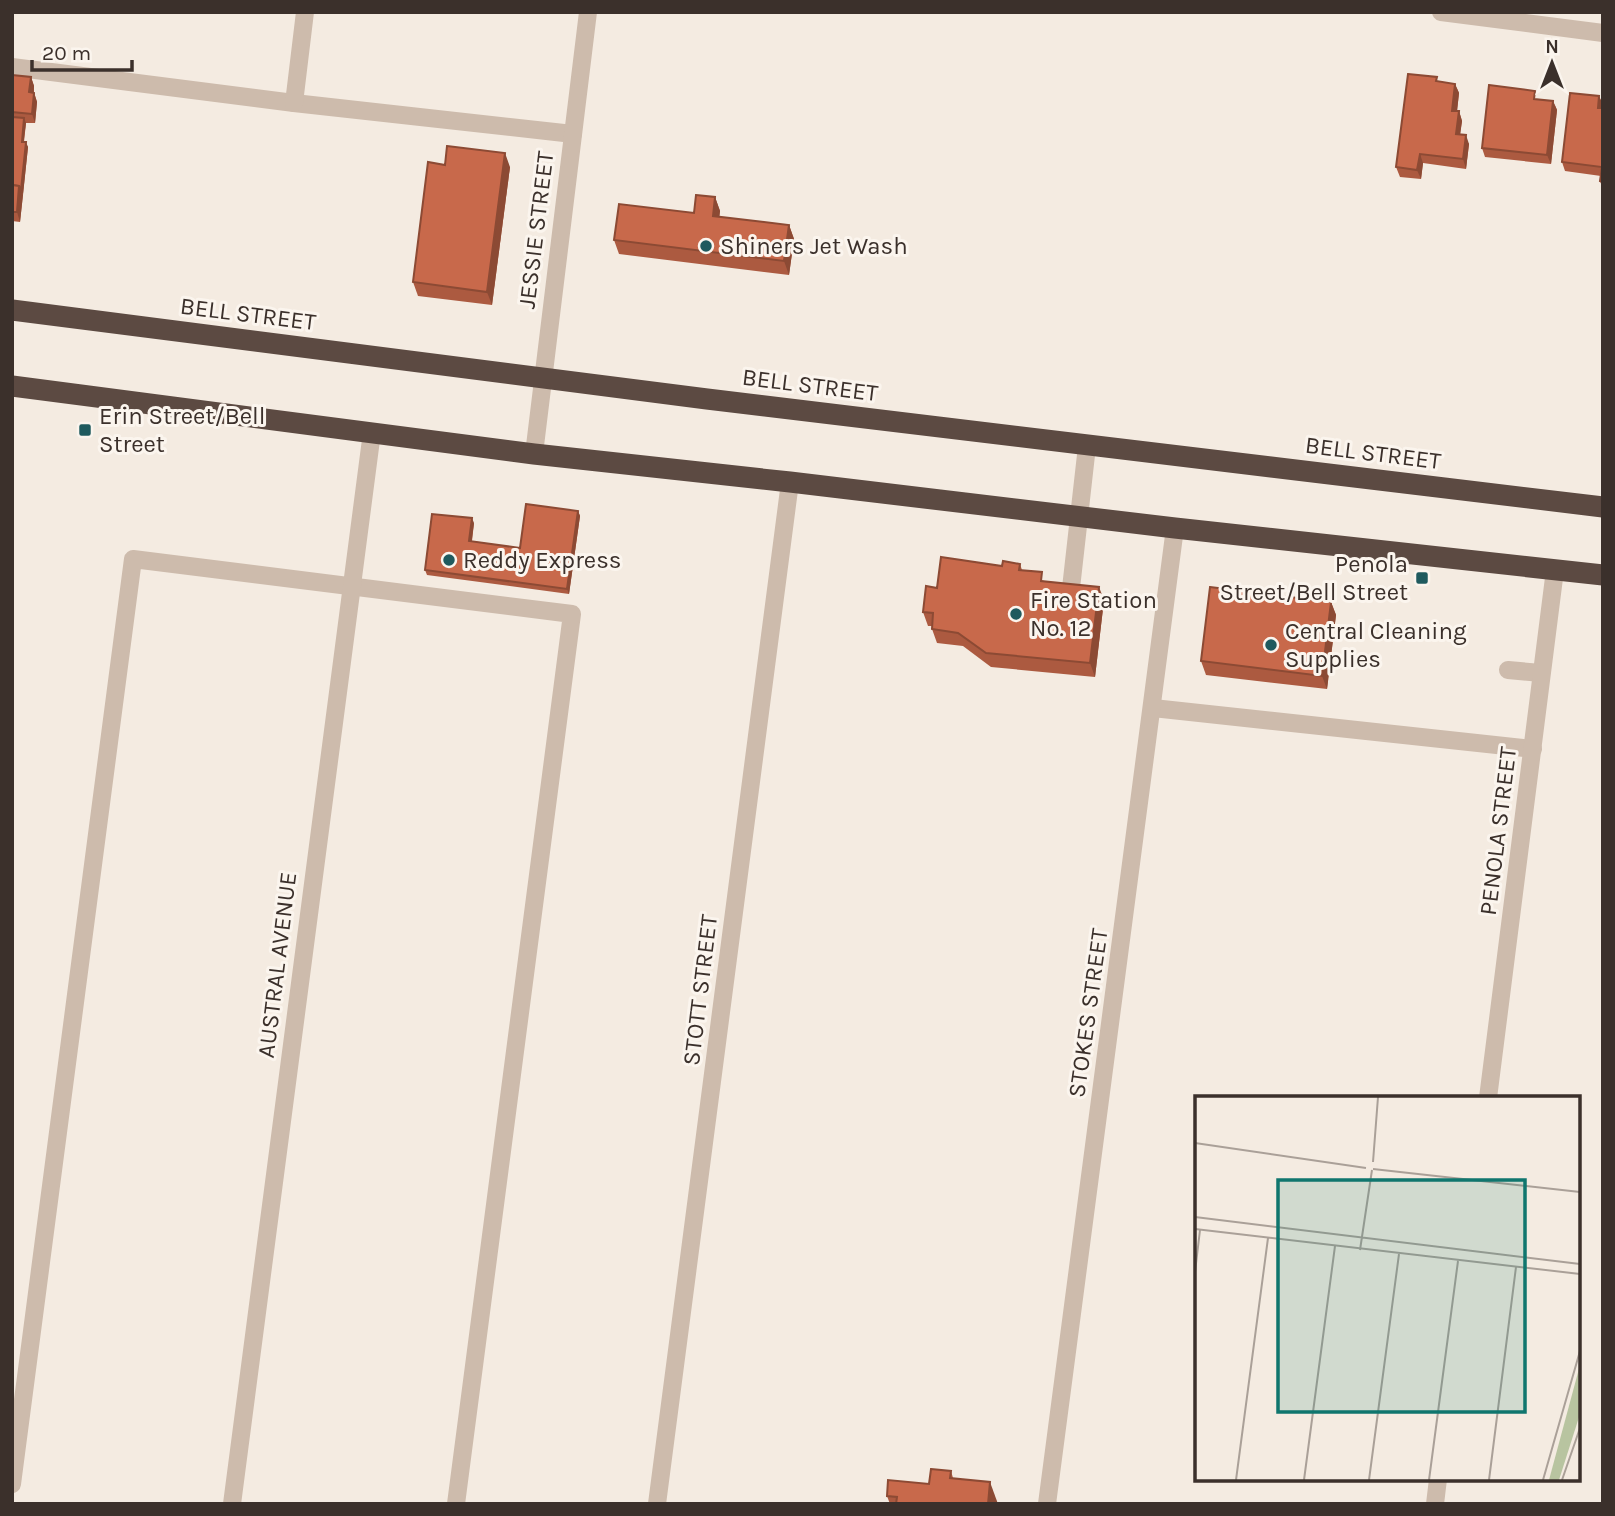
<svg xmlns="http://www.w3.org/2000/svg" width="1615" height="1516" viewBox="0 0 1615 1516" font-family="Karla,sans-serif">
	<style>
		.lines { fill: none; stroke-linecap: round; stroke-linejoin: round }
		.minor { stroke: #cdbbac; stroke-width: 18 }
		.highway { stroke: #5c4a42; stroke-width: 21 }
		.wall { fill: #ac5a40 }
		.shaded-wall { fill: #8c4a34 }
		.building { fill: #c8694b; stroke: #8c4a34; stroke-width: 2 }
		.poi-dot { fill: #1f5a5e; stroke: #fbf5ee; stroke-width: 2.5 }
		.labels { text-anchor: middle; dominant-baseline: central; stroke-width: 6; stroke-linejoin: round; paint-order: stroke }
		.street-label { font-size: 24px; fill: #3b302b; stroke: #fbf5ee }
		.poi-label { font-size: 24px; fill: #3b302b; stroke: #fbf5ee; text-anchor: start }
		.inset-road { fill: none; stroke: #aaa098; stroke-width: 2 }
		.view { fill: #0f766e; fill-opacity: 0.15; stroke: #0f766e; stroke-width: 3.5 }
		.inset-edge { fill: none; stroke: #3b302b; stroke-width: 3.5 }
	</style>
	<rect width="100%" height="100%" fill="#f4ebe1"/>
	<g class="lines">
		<g class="minor">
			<path d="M1441,12L1603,33"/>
			<path d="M12,67L294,103L573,134"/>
			<path d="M294,103L305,12"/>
			<path d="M534,454L588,12"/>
			<path d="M1070,597L1087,446"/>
			<path d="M1508,670L1541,673"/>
			<path d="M1153,708L1533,749"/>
			<path d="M1488,1098L1555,570"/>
			<path d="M12,1484L133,559L572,614L456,1504"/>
			<path d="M232,1504L372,432"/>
			<path d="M657,1504L790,482"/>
			<path d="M1047,1504L1175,528"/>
			<path d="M1435,1504L1438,1479"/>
		</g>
		<g class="highway">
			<path d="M12,310L707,399L1603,507"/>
			<path d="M12,386L534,454L790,482L1175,528L1603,575"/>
		</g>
	</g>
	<g class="wall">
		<path d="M12,75L31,77L34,86V92L37,102L35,123H26L24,142L28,147L20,222L12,221Z"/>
		<path d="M1438,81L1455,84L1459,93L1457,111H1459L1462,121L1460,134L1469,144L1466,169L1423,163L1421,179L1400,177L1396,167Z"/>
		<path d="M1599,96L1603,105V189L1600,181L1601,176L1565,171L1562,162Z"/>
		<path d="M1538,99L1553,101L1557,110L1551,164L1485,157L1482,148Z"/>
		<path d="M445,165L510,167L492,305L418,296L413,282Z"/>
		<path d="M715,197L720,211L719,217L789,225L794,239L789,275L619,254L614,240L694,213Z"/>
		<path d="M578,511L580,516L569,594L427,575L425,570L474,523L472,541L520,548Z"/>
		<path d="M1020,564L1022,570L1046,582L1104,600L1095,677L991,667L963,646L937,643L932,629V626H928L923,612L1002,566Z"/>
		<path d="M1331,602L1336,615L1327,689L1206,675L1201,661Z"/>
		<path d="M951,1471L953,1478L998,1504H890L887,1496L929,1484Z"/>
	</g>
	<g class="shaded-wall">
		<path d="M31,77L34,86L33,101L29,92Z"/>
		<path d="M1455,84L1459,93L1456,120L1452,111Z"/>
		<path d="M34,93L37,102L35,123L32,114Z"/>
		<path d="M1599,96L1603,105L1601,117L1598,108Z"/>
		<path d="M1553,101L1557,110L1551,164L1547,155Z"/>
		<path d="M1459,111L1462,121L1459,143L1456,134Z"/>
		<path d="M24,118L26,123L23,146L22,142Z"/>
		<path d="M1466,135L1469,144L1466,169L1463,159Z"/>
		<path d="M26,142L28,147L23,195L21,190Z"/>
		<path d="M505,153L510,167L492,305L487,292Z"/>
		<path d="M1420,154L1423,163L1421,179L1417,170Z"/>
		<path d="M19,186L23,195L20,222L17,212Z"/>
		<path d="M715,197L720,211L718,229L713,216Z"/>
		<path d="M789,225L794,239L789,275L784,261Z"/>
		<path d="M578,511L580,516L569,594L567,589Z"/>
		<path d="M472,518L474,523L471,546L469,541Z"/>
		<path d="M1099,587L1104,600L1095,677L1090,663Z"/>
		<path d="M1331,602L1336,615L1327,689L1322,676Z"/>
		<path d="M990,1482L998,1504H988Z"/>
	</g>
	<g class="building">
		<path d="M1408,74L1437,77L1436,81L1455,84L1452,111H1459L1456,134L1466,135L1463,159L1420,154L1417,170L1396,167Z"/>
		<path d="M12,75L31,77L29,92L34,93L32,114L12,112Z"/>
		<path d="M1489,85L1535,91L1534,99L1553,101L1547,155L1482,148Z"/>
		<path d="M1570,93L1599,96L1598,108H1603V182L1600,181L1602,167L1562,162Z"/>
		<path d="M12,117L24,118L22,142H26L21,190L19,186L12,185Z"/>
		<path d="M447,146L505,153L487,292L413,282L428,162L445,165Z"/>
		<path d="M12,185L19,186L17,212H12Z"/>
		<path d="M696,195L715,197L713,216L789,225L784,261L614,240L619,204L694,213Z"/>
		<path d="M526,504L578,511L567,589L425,570L432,514L472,518L469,541L520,548Z"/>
		<path d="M941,557L1002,566L1003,561L1020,564L1019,570L1042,572L1041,581L1099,587L1090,663L986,653L958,633L932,629L933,613L923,612L926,586L937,588Z"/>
		<path d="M1210,587L1331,602L1322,676L1201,661Z"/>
		<path d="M931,1469L951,1471L950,1478L990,1482L988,1504H896L897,1497L887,1496L888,1480L929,1484Z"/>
	</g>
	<g class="poi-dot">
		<circle cx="706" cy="246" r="7"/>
		<rect x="78" y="423" width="14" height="14" rx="3.5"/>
		<circle cx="449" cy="560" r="7"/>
		<rect x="1415" y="571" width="14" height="14" rx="3.5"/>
		<circle cx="1016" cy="614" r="7"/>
		<circle cx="1271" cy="645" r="7"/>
	</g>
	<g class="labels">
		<g class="street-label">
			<text transform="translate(536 230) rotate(-83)">JESSIE STREET</text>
			<text transform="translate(248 314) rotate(7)">BELL STREET</text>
			<text transform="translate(810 385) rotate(7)">BELL STREET</text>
			<text transform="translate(1373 453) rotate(7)">BELL STREET</text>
			<text transform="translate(1498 831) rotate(-83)">PENOLA STREET</text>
			<text transform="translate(277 965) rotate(-83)">AUSTRAL AVENUE</text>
			<text transform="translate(700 990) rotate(-83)">STOTT STREET</text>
			<text transform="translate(1088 1013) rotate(-82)">STOKES STREET</text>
		</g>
		<g class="poi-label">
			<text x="720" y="246">Shiners Jet Wash</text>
			<text x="99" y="416">Erin Street/Bell<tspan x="99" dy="28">Street</tspan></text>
			<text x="463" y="560">Reddy Express</text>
			<text x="1408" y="564" text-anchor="end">Penola<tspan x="1408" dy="28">Street/Bell Street</tspan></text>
			<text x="1030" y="600">Fire Station<tspan x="1030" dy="28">No. 12</tspan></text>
			<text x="1285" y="631">Central Cleaning<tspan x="1285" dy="28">Supplies</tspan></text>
		</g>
	</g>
	<g transform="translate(1195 1096)">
		<rect width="385" height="385" fill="#f4ebe1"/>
		<path d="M385,269V318L364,384H354Z" fill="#b8c4a0"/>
		<path class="inset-road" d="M0,47L171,72M178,66L183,1M178,73L385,96M0,121L385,168M0,133L385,178M165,154L177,74M0,176L5,134M41,384L73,142M109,384L140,150M174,384L204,158M234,384L263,165M294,384L321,171M348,384L385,255M367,384L385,332"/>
		<path class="view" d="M83,84H330V316H83Z"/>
		<rect width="385" height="385" class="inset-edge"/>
	</g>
	<rect width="1615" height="1516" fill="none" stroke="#3b302b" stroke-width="28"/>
	<g transform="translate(1552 63)" stroke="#fbf5ee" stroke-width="5" paint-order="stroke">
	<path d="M0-5L12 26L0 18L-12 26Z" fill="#3b302b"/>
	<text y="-10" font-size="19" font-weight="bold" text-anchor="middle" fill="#3b302b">N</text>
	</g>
	<path d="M32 60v10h100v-10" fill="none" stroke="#3b302b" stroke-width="3.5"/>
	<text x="42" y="60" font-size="21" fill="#3b302b" stroke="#fbf5ee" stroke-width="5" paint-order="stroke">20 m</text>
</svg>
